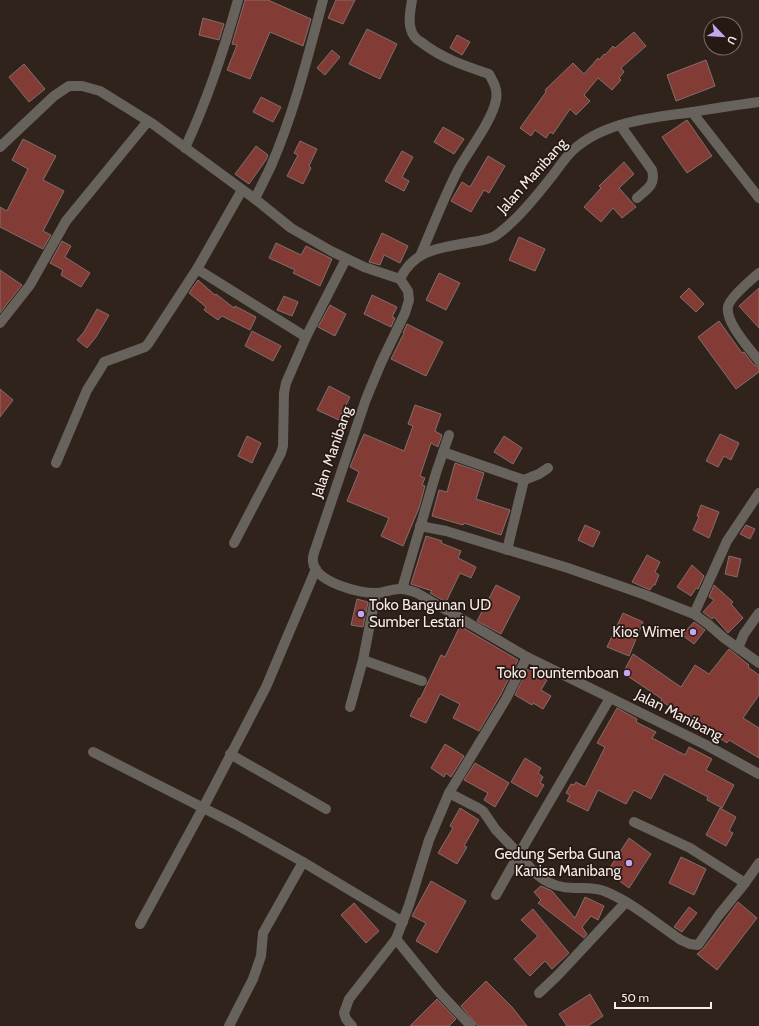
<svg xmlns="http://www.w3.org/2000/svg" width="759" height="1026" viewBox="0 0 759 1026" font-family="Cabin,sans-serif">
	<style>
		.building { fill: #833c35; stroke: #816e6c }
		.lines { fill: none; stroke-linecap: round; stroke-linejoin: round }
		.minor { stroke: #67625c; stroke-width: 10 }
		.poi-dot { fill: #c4a7f1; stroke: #261913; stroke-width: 1.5 }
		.labels { text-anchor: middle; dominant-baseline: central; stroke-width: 3.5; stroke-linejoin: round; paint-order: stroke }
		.street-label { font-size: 15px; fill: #f5ebe7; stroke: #261913 }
		.poi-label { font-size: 15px; fill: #f5ebe7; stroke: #261913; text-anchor: end }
	</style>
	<rect width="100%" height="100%" fill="#30231c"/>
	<g class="building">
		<path d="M245,0H268L311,19L303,46L270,32L250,79L227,70L237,45L232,44Z"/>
		<path d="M336,0H355L343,24L328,18Z"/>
		<path d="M203,18L224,24L219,40L199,35Z"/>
		<path d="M367,29L397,44L380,79L349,64Z"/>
		<path d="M634,32L646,46L621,68L624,72L619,78L621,80L612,90L598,78L584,95L590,101L576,115L570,109L553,134L550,132L546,138L535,130L531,136L520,128L546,92L545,90L573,63L584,74L598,58L599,60L604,54L605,55L613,46L615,48Z"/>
		<path d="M457,35L470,42L462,55L450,48Z"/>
		<path d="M332,50L340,57L325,75L317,68Z"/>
		<path d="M706,60L715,86L676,101L667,75Z"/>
		<path d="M24,64L45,89L29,102L9,77Z"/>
		<path d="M261,97L281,107L273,122L253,112Z"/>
		<path d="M687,120L712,156L687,173L662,137Z"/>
		<path d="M443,127L464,139L454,154L434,142Z"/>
		<path d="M23,139L56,156L43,180L64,191L43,231L51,235L43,249L0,227V207L7,211L28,169L12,160Z"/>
		<path d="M300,141L317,149L309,166L311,168L303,184L287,176L298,155L294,153Z"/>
		<path d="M256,146L268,155L266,160L249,184L235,174Z"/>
		<path d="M402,151L413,157L402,177L409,181L404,191L385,181Z"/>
		<path d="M488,156L505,166L489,193L484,190L471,212L451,201L462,182L470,187Z"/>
		<path d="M624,162L634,174L619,188L636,207L622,218L613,208L601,222L584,207L601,188L599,186Z"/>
		<path d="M382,233L408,246L400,263L384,255L380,265L369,262Z"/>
		<path d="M519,237L545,249L535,271L509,260Z"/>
		<path d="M62,241L71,246L65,257L90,273L81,287L61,275L63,270L50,263Z"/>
		<path d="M276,243L301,255L306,246L332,259L320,286L293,273L295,270L269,258Z"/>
		<path d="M0,270L22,285L0,313Z"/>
		<path d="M439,273L460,283L446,310L426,300Z"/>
		<path d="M198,280L215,295L216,294L234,308L235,306L256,317L250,330L222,316L218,320L204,310L206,307L189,293Z"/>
		<path d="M689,288L704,304L696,312L680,297Z"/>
		<path d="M759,288V328L739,306Z"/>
		<path d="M372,295L397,307L392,317L395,318L391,327L364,314Z"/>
		<path d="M284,296L298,302L292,316L277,310Z"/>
		<path d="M330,305L346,314L335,336L318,327Z"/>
		<path d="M97,309L109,315L96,337L87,348L77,340L84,332Z"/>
		<path d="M719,321L742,353L744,352L754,365L759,367V372L736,389L698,337Z"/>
		<path d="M407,324L443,342L426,376L391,359L404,333H403Z"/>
		<path d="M252,331L281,346L273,361L245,346Z"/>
		<path d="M329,386L350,397L339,420L317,410Z"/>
		<path d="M0,389L13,400L0,417Z"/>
		<path d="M415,405L441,414L435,431L442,435L438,447L431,443L420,476L425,478L422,485L425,486L419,508L403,546L381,536L389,518L347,501L359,472L350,467L364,434L404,451L413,426L408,424Z"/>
		<path d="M720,434L739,443L731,460L724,456L718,467L706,461Z"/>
		<path d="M247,436L261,443L252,463L238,456Z"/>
		<path d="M504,436L522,448L513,464L494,452Z"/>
		<path d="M455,463L484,473L476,499L510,510L501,535L464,523L463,525L432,516L439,490L447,492Z"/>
		<path d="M701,505L719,512L709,538L693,530L699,517L697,516Z"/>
		<path d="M585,525L600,532L593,547L578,540Z"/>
		<path d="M746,525L755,529L750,539L740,534Z"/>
		<path d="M426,536L442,541L441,543L461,551L458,558L476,567L471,578L460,573L446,602L430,593L432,591L411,584Z"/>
		<path d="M647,555L660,562L655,572L659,575L655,585H653L650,590L632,582Z"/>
		<path d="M729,556L741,559L737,577L725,574Z"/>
		<path d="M692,565L704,576L698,589L696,588L691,596L677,587Z"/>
		<path d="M496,585L520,597L501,634L477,621Z"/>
		<path d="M714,585L733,602L731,604L743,618L728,633L714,617L712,619L703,612L714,600L709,597Z"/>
		<path d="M357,599L368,602L363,627L351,625Z"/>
		<path d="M623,613L643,622L629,656L607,647Z"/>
		<path d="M694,622L705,630L694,644L682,635Z"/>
		<path d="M460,626L518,660L500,696L479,731L453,718L460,704L440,694L426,723L410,716L419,698L420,699L441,655L445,657Z"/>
		<path d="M729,649L749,665L748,667L759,675V695L743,718L759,728V758L729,740L727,743L704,728L702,731L682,718L684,715L661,701L662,699L623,673L633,654L681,687L695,665L709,674Z"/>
		<path d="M528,669L547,680L541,690L551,696L543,709L533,703L532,705L515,695Z"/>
		<path d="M617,708L637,719L636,722L656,732L652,738L685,755L689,747L712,759L706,770L734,785L722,808L707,800L708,797L664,774L651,799L634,790L626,804L598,790L588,811L567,801L570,795L566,793L571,784L574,785L576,782L585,787L605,747L597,743Z"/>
		<path d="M445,744L464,756L451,777L446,773L444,777L431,768Z"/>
		<path d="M525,758L541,768L538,773L543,777L540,783L544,785L537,797L511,782Z"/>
		<path d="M475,763L509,783L495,807L484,800L488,793L464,780Z"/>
		<path d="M460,808L479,820L464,846L467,847L457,864L438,853L453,828L450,826Z"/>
		<path d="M720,808L736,817L729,831L733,833L726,846L706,835Z"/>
		<path d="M629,838L651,854L629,888L607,872Z"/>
		<path d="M681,857L706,869L694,895L669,883Z"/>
		<path d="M431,881L466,901L437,953L416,941L426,923L412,916Z"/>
		<path d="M541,886L552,891L575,918L585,897L604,906L598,920L591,916L582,927L587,934L584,938L538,903L541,900L534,892Z"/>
		<path d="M738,902L757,918L717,970L697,954L703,949Z"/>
		<path d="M354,903L379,931L366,943L341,915Z"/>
		<path d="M689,907L697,913L682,932L674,927Z"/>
		<path d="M533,909L569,953L552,969L545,961L530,976L514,959L538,936L521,920Z"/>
		<path d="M486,981L512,1007L527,1026H479L477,1025L461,1006Z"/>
		<path d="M590,994L603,1016L588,1026H567L559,1014Z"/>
		<path d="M437,999L456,1019L449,1026H410Z"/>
	</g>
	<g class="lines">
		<g class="minor">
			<path d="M412,0C410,12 407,26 414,36C416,39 419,41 421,42C441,58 465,66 489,74C494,83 498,90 496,100C492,121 469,150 458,170C444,197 433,226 421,254"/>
			<path d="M692,112L759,198"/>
			<path d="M620,125L652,170C656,185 647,189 637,198"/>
			<path d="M0,147L54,96L69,86H82L100,91L153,124L255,199L291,228L331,251L364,267L400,279"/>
			<path d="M185,148C207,101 224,50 238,0"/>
			<path d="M255,199C260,188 266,177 271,166C294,113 308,56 323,0"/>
			<path d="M197,269L306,337"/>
			<path d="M759,273C752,279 729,298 728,307C725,322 750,349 759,361"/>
			<path d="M400,279L408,291L409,300L405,313L381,363L366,399L316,547C314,552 312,557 313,562C315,582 360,594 377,593C385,593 393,588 401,589C406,589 412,591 417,593L527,657L706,745L759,774"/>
			<path d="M400,279C415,248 442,248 472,242C479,241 489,239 495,236C515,223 538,194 553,175C559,167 565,158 572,151C604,121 652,118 693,112C715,108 737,105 759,102"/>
			<path d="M0,323L30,285L66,221L148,121"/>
			<path d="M443,452L524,480"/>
			<path d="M56,463L87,390L102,366L104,362L145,347L148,344L197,269L242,190"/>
			<path d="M420,526L446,531L568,568L643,594L694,614L708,624L724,638L759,663"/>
			<path d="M234,543L281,453L283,446L284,393L286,383L306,337L346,259"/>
			<path d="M507,550L524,480L539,474L548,468"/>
			<path d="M402,589L436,473L449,435"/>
			<path d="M694,614L727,541L759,493"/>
			<path d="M738,648L744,634L759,613"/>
			<path d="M527,657L506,699L449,793L478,808L483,811L496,830L519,854L610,698"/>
			<path d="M363,660L422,681"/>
			<path d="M350,707L363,660L376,593"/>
			<path d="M93,752L235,824L303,862L403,922"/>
			<path d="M230,754L326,809"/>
			<path d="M449,793L429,840L409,905L396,939L439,992L471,1026"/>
			<path d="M634,822L690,848L745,883L759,863"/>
			<path d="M496,895L519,854C534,874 547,888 574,888C583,888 595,887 604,891C632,902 657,924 681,940L690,944L698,945L719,915L745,883"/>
			<path d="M140,924L203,808L266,687L316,569"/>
			<path d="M539,993L558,975L626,902"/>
			<path d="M229,1026L253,979L261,956L263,933L303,862"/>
			<path d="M352,1026L346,1019L344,1013L349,999L396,939"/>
		</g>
	</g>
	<g class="poi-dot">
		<circle cx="361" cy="614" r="4"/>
		<circle cx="693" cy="632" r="4"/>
		<circle cx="627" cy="673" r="4"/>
		<circle cx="629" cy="863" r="4"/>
	</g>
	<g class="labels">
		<g class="street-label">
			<text transform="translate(532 176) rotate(-48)">Jalan Manibang</text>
			<text transform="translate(332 452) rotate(-71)">Jalan Manibang</text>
			<text transform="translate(679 715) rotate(27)">Jalan Manibang</text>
		</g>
		<g class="poi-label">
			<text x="369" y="605" text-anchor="start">Toko Bangunan UD<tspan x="369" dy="17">Sumber Lestari</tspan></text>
			<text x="685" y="632">Kios Wimer</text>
			<text x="619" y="673">Toko Tountemboan</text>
			<text x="621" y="854">Gedung Serba Guna<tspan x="621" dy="17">Kanisa Manibang</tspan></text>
		</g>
	</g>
	<g transform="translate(723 36) rotate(115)"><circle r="19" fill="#261913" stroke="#796d68"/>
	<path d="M0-3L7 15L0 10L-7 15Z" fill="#c4a7f1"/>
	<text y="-6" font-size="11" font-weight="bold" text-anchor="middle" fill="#f5ebe7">U</text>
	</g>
	<path d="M615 1002v6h96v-6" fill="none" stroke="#f5ebe7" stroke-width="2"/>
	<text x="621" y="1002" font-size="12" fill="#f5ebe7" stroke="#261913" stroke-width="3" paint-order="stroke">50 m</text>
</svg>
